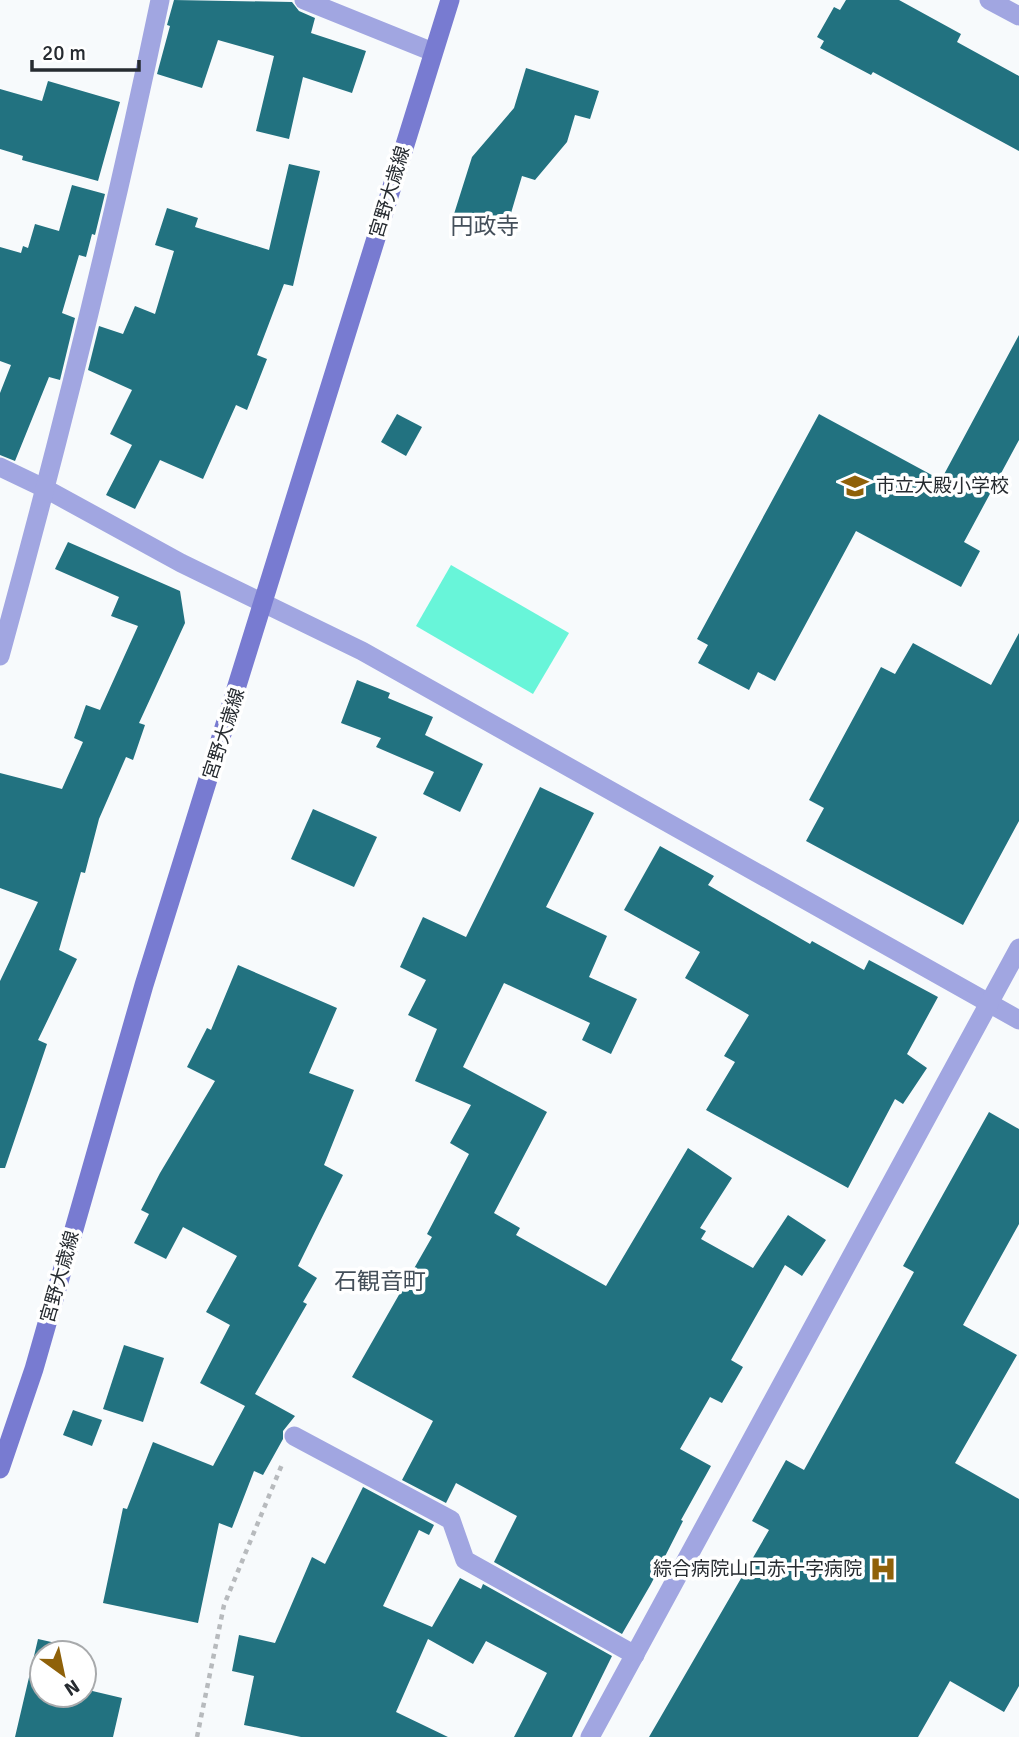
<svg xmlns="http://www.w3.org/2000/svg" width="1019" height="1737" viewBox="0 0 1019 1737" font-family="Signika,'Noto Sans JP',sans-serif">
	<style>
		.water { fill: #68f5d9 }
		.building { fill: #227280 }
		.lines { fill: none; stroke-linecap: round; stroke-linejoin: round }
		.path { stroke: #b7babd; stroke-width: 4.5; stroke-dasharray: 5 5; stroke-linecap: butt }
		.minor { stroke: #a1a6e1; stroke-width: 19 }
		.secondary { stroke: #787bd1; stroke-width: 19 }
		.labels { text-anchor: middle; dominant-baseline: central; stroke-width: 7; stroke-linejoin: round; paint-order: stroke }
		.street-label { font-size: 19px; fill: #262b30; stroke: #fff }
		.poi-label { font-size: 19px; fill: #262b30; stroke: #fff; text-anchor: start }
		.quarter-label { font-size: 23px; fill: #444f5a; stroke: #fff }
	</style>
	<rect width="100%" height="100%" fill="#f7fafc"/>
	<path class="water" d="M451,565L569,633L533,694L416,626Z"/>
	<g class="building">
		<path d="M174,0L292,2L299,11L315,18L311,33L366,51L352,93L303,77L289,139L256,131L274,56L218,40L202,88L157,74L170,26L167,25Z"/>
		<path d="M846,0H899L961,34L957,42L1019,76V151L873,72L871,75L820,48L824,41L817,37L834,7L840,10Z"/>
		<path d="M526,68L599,91L590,119L575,115L567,142L535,180L522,176L506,230L454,214L472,157L514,108Z"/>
		<path d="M48,81L120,102L98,181L22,160L23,156L0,149V89L42,101Z"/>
		<path d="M289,164L320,171L293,286L284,284L257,355L267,359L247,410L236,405L203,479L160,460L135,509L106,495L132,445L110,434L132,390L88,370L99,326L123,334L135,306L155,314L174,251L155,245L167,208L198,218L195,227L269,250Z"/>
		<path d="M72,185L105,194L95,235L92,234L86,257L79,255L62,313L75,318L60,380L49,377L15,461L0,455V393L11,365L0,361V247L21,253L23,246L28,248L35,224L59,231Z"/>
		<path d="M1019,335V440L964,542L980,551L961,587L856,531L775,681L758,672L749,690L698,663L708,645L697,639L819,414L941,480Z"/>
		<path d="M397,414L422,427L406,456L381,442Z"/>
		<path d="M68,542L180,591L185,623L139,723L145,725L133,760L126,757L99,819L85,873L81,872L59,950L77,959L38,1040L47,1044L5,1168H0V981L38,902L0,888V773L62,789L83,742L74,738L86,705L100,710L138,626L111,616L119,597L55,569Z"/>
		<path d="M1019,633V821L963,925L806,841L824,808L809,800L881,667L895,674L913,643L991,685Z"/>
		<path d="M357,680L390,693L388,698L433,717L425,735L483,764L460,812L423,794L434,772L376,747L381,738L341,723Z"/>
		<path d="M540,787L594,813L546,907L607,936L589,977L637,999L611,1054L582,1040L590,1023L504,983L463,1067L547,1112L494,1213L520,1228L516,1235L606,1286L688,1148L732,1178L700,1228L706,1231L701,1239L753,1268L788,1215L826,1240L802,1276L785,1265L731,1360L743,1367L722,1403L710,1397L680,1449L711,1466L681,1520L683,1521L651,1584L622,1634L494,1562L517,1516L456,1483L446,1503L402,1480L433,1421L352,1377L432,1237L427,1234L469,1154L450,1143L471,1105L415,1081L437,1029L408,1015L426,980L400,967L423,917L466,937Z"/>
		<path d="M313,809L377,837L354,887L291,859Z"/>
		<path d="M660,846L714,876L708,885L810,944L812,941L864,970L869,960L938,997L907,1054L927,1068L903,1104L895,1099L848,1188L706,1110L735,1062L724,1056L749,1015L685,978L700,952L624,910Z"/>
		<path d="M238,965L337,1008L309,1073L354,1090L324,1165L343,1175L298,1266L317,1278L303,1302L307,1304L255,1394L295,1416L283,1431V1439L263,1475L254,1471L232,1528L219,1523L198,1623L103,1603L123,1508L127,1509L153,1442L213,1466L245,1406L200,1383L230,1325L206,1312L237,1256L183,1227L166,1259L134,1243L149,1214L141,1210L160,1173L215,1081L187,1067L207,1028L211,1030Z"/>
		<path d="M989,1112L1019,1129V1224L963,1325L1017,1355L955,1463L1019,1499V1686L1004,1712L950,1681L918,1737H649L769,1530L752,1521L786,1460L804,1470L914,1272L903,1266Z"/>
		<path d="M124,1345L164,1358L143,1422L103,1409Z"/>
		<path d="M73,1410L102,1420L92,1446L63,1435Z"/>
		<path d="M363,1487L434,1525L429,1535L419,1530L383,1606L432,1627L460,1578L481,1589L483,1584L612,1656L572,1737H514L547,1673L486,1641L473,1664L428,1639L396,1712L448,1737H301L244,1725L254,1676L232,1671L239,1635L275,1643L312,1557L325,1564Z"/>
		<path d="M38,1639L78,1648L77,1653H42V1695H84V1689L122,1698L113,1737H15Z"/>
	</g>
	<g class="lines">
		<path class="path" d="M197,1737L224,1605L283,1462"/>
		<g class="minor">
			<path d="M304,0L433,52"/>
			<path d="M989,0L1019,16"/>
			<path d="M0,467L46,489L181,563L362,651L1019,1020"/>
			<path d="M0,656C60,438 114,221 160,0"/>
			<path d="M294,1436L451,1520L465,1560L635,1655"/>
			<path d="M590,1737L1019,948"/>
		</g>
		<path class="secondary" d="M0,1469L34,1369L144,985L450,0"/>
	</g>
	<defs>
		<symbol id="school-bare" viewBox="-9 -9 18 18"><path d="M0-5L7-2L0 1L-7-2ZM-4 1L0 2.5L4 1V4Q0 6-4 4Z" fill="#8f6109" stroke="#fff" stroke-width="2.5" paint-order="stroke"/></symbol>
		<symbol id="hospital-bare" viewBox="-9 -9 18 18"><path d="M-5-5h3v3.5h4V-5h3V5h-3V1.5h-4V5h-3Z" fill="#8f6109" stroke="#fff" stroke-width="2.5" paint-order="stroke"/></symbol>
	</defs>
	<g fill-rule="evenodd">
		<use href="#school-bare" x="836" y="467" width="38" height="38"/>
		<use href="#hospital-bare" x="864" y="1550" width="38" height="38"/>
	</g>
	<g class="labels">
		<g class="street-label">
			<text transform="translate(390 192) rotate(-73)">宮野大歳線</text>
			<text transform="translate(224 734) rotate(-72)">宮野大歳線</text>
			<text transform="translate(60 1277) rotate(-74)">宮野大歳線</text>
		</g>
		<g class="poi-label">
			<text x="876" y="486">市立大殿小学校</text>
			<text x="862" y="1569" text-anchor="end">綜合病院山口赤十字病院</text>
		</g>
		<g class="quarter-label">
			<text x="485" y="226">円政寺</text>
			<text x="380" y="1281">石観音町</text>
		</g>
	</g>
	<g transform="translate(63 1674) rotate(147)"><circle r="33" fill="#ffffff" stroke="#a8aaac" stroke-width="2"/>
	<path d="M0-5L12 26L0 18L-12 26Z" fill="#8f6109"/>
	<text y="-10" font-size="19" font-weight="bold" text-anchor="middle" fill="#262b30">N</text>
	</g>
	<path d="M32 60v10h107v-10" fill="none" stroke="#262b30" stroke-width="3.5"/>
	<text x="42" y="60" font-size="21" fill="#262b30" stroke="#ffffff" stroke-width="5" paint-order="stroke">20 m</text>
</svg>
